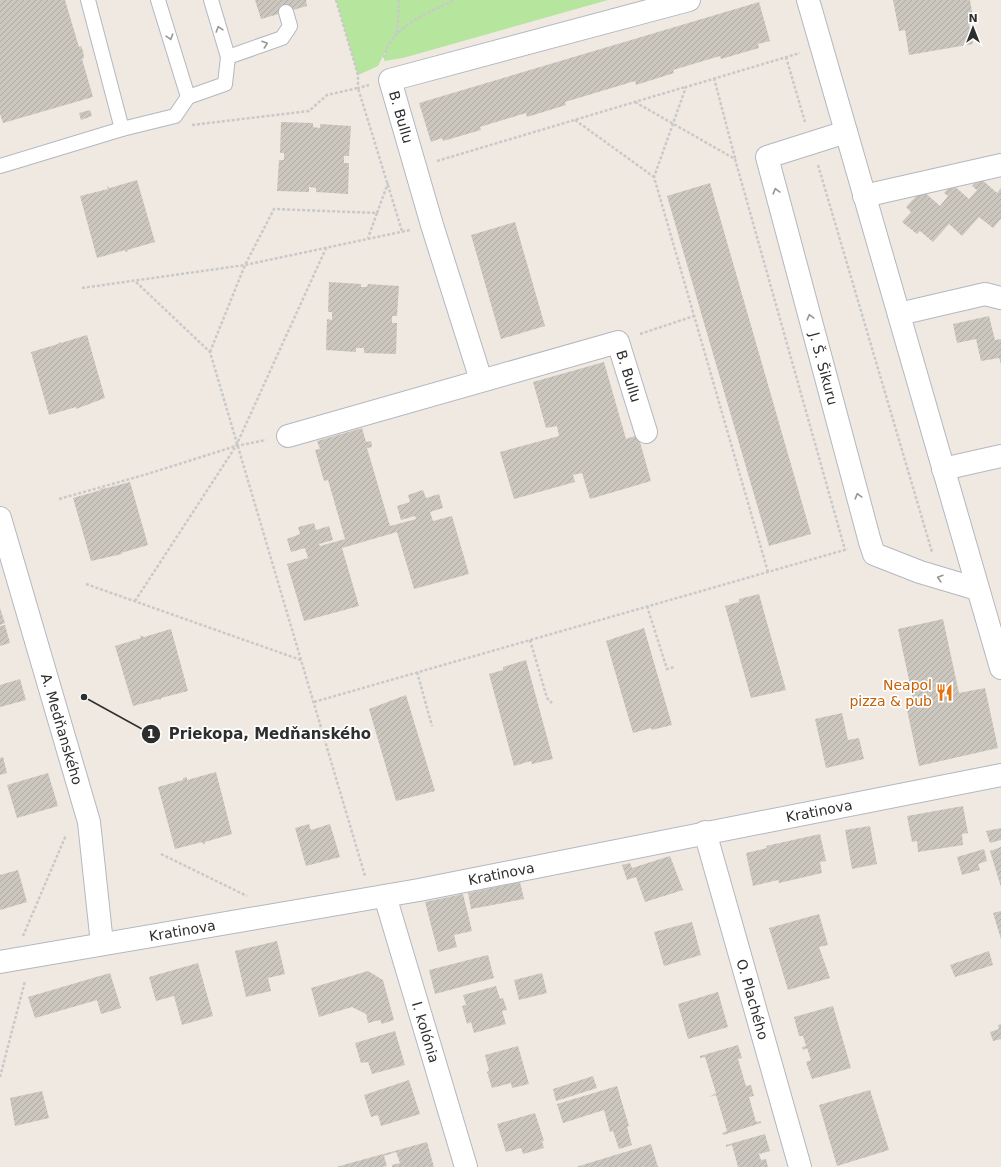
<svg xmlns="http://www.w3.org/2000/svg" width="1001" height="1167" viewBox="0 0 1001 1167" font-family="'DejaVu Sans',sans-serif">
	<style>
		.grass { fill: #b6e59e }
		.building { fill: url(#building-hatch) }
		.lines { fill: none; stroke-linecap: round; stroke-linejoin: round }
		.service-casing { stroke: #b4b7c1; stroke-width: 16 }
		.minor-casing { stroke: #b4b7c1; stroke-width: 24 }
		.path { stroke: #c9c9c9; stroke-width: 2.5; stroke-dasharray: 3 2; stroke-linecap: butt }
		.service { stroke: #fff; stroke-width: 14 }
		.minor { stroke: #fff; stroke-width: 22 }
		.oneway { stroke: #969696 }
		.labels { text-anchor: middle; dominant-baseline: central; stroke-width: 3.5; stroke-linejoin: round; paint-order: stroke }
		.street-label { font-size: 14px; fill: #2e2e2e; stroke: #fff }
		.food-label { font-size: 14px; fill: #c56008; stroke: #fff; text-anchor: end }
		.leader { fill: none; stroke: #2e2e2e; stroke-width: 1.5 }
		.callout-dot { fill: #2e2e2e; stroke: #fff; stroke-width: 1.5 }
		.mark-label { font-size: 12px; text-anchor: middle; font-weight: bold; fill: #fff }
		.callout-label { font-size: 15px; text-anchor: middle; font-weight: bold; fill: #2e2e2e; stroke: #fff; stroke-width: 3.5; stroke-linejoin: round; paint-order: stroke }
	</style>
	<defs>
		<pattern id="building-hatch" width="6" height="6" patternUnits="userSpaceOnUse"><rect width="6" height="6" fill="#cbc7bf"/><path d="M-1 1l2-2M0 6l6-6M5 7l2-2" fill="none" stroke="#afaba4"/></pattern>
	</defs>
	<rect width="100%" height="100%" fill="#efe9e1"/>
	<path class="grass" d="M336,0H608L403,58L384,61L385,52L378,66L358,75Z"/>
	<g class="building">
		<path d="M0,0H65L79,47L81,46L83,51L84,58L82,59L93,97L3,123L0,114Z"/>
		<path d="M255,0H306L307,6L261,19Z"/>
		<path d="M893,0H970L973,18L968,19L973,44L909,55L905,30L899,31Z"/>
		<path d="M759,2L770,41L758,44L759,48L721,59L720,56L673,70L674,73L636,85L635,81L565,102L566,105L527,117L526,113L480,127L481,130L443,141L442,138L431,142L419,103Z"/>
		<path d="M90,110L92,116L81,120L79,113Z"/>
		<path d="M281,122L313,123V127L320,128V124L351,126L349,156H344V163H349L348,194L316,192V188L309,187V192L277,191L279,160H284V153H280Z"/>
		<path d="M980,178L997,193L1001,188V219L993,228L979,217L962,236L949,224L933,242L920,231L917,234L902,222L911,212L906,207L922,190L940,206L948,196L944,193L952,184L969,199L977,190L972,186Z"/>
		<path d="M137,180L155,242L127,250L128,251L125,252V250L97,258L80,196L108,189L107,186L110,188Z"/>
		<path d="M710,183L811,534L769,546L667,196Z"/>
		<path d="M515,222L545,326L501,339L471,235Z"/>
		<path d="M329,282L361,284V287H367L368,284L399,286L397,316H392V323H397L396,354L364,353V348H356V352L326,350L327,319L332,320V312H328Z"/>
		<path d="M989,316L995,340L1001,339V364L999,358L981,361L976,339L957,343L953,324Z"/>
		<path d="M87,335L105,398L76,409V407L49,415L31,352L58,344L60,342L61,343Z"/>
		<path d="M604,362L626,439L638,435L651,481L590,499L582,473L573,475L575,482L514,499L500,452L559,436L557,426L546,428L533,382Z"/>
		<path d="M362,428L366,442L371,441L372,447L367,448L390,526L416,519L415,516L401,520L397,506L410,502L408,495L423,490L426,498L439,494L443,508L430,512L433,521L452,516L469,574L414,589L397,532L342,548L359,606L304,621L287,564L308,558L305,548L291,552L287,539L300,534L298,527L314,523L316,530L329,526L333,540L319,544L320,546L345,539L328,480L324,481L315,450L320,449L317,441Z"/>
		<path d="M130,482L148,545L121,553L122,554L91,561L73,498L101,490L100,489L103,488V489Z"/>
		<path d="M759,594L786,690L751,698L725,606L739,602V599Z"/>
		<path d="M0,608L5,623L0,625Z"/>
		<path d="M943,619L959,693L985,688L998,748L919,766L906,705L914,703L898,629Z"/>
		<path d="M5,625L10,643L0,646V626Z"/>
		<path d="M644,628L672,725L652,730L651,728L633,733L606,641Z"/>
		<path d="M171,629L188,691L161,698V700L159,699L133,706L115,646L141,638L140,635L144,637Z"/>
		<path d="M526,660L553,759L532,764L531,761L514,766L489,674L503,670V667Z"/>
		<path d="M20,679L26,700L0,707V685Z"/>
		<path d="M406,695L435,791L396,801L369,709Z"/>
		<path d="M842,713L848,740L859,738L864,759L826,768L815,719Z"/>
		<path d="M3,757L7,773L0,775V758Z"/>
		<path d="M216,772L232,834L205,842V844H203L202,842L175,849L158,787L183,780V778L187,777V780Z"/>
		<path d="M48,773L58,806L17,818L7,785Z"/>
		<path d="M963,806L968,833L962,834L963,845L918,852L917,841L912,842L907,816Z"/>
		<path d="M309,824L311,830L330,824L340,857L306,866L295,828Z"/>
		<path d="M870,826L877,864L852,869L845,830Z"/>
		<path d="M1001,828V840L990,843L986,831Z"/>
		<path d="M820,834L826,861L820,862L822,873L779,883L778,880L753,886L746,853L767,848L766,846Z"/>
		<path d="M1001,847V887L990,851Z"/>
		<path d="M984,849L987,861L978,864L980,870L962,875L957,857Z"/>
		<path d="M670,856L683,890L645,902L636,877L627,880L622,865L630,863L632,868Z"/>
		<path d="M18,870L27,902L0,910V875Z"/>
		<path d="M520,882L524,899L471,909L468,893Z"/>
		<path d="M463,894L472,931L454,935L457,947L438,952L425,902Z"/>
		<path d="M1001,911V939L993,913Z"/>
		<path d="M819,914L828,945L819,947L830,978L788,990L769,928Z"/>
		<path d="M692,922L701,955L664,966L654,932Z"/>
		<path d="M277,941L285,974L268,978L271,991L246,997L235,951Z"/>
		<path d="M989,951L993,965L955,977L950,965Z"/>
		<path d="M488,955L494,978L435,994L429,970Z"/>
		<path d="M198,963L213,1016L182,1025L174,996L156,1001L149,977Z"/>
		<path d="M368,971L383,980L394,1020L382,1024L380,1020L368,1023L366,1014L352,1007L319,1017L311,988Z"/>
		<path d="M110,973L121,1008L101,1014L97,1000L35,1018L28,997Z"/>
		<path d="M542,973L547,993L519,1000L514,980Z"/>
		<path d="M496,986L500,999L503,998L507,1010L502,1011L506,1024L474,1033L471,1022L467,1024L462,1006L466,1005L463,995Z"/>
		<path d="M718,992L728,1027L688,1039L678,1004Z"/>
		<path d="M833,1006L851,1068L812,1079L806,1062L811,1060L807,1048L803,1050L802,1047L806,1046L803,1036H799L794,1017Z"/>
		<path d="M1001,1024V1039L993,1041L990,1032L999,1029L998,1025Z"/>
		<path d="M395,1031L405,1065L372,1074L368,1062L361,1063L355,1043Z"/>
		<path d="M738,1045L742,1058L738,1059L746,1086L751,1085L754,1096L749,1097L756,1122L761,1121V1123L723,1135L722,1133L727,1131L716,1095L709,1097L716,1093L705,1057L700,1058V1056Z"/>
		<path d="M518,1046L529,1084L512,1088L511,1083L492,1088L487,1072L489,1071L485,1055Z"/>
		<path d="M593,1076L597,1088L556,1101L553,1089Z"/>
		<path d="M409,1080L420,1114L381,1126L378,1115L371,1117L364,1095Z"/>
		<path d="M617,1086L629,1126L627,1127L632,1145L619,1149L613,1131L610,1132L604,1110L563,1123L557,1104Z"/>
		<path d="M870,1090L889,1150L837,1166L819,1105Z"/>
		<path d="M42,1091L49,1118L15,1126L10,1098Z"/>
		<path d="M535,1113L544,1141H542L544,1148L523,1154L521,1148L506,1152L497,1124Z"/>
		<path d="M765,1134L770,1151L759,1154L761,1160L766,1159L768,1167H738L732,1145L726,1147V1145Z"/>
		<path d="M427,1142L434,1167H392V1165L400,1163L396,1152L384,1156L387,1166L383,1167H336Z"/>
		<path d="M651,1144L658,1167H576Z"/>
	</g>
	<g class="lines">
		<defs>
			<g id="service">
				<path d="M158,0L188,97L225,84L228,57L211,0"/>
				<path d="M228,57L282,38L290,26L286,12"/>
				<path d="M122,129L175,116L188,97"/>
				<path d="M0,166L122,129L88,0"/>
			</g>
			<g id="minor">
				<path d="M808,0L1001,668"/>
				<path id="s1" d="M846,132L767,157L870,542L874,554L920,572L977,589"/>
				<path d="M864,196L1001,165"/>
				<path d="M899,314L985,294L1001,298"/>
				<path d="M481,380L432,225L390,80L689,0"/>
				<path id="s2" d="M288,436L618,342L646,432"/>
				<path d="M943,469L1001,456"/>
				<path id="s3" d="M0,518L89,822L102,944"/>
				<path id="s4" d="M705,832L800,1167"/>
				<path id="s5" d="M385,896L466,1167"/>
				<path id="s6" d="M0,962L419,890L1001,775"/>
			</g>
		</defs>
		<use href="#service" class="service-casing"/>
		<use href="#minor" class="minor-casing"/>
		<g class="path">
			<path d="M336,0L358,75V88L369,85"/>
			<path d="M397,33L399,0"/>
			<path d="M786,57L805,122"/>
			<path d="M384,58C390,26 429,13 454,0"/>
			<path d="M714,78L735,158"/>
			<path d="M635,102L735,159L845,550"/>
			<path d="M575,120L654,177"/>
			<path d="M192,125L309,111L327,95L358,88L402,231"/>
			<path d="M437,161L685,87"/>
			<path d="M818,165L932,552"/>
			<path d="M377,213L388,183"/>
			<path d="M136,282L210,352L301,660"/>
			<path d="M82,288L245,265L410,230"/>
			<path d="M640,334L694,316"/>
			<path d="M210,352L245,265L274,209L377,213L368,238"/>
			<path d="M59,499L144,475L236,446L266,440"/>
			<path d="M768,572L654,177L686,87L800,53"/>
			<path d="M86,584L301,660L365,876"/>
			<path d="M135,601L236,446L327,246"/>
			<path d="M647,606L667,669L674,667"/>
			<path d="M530,640L547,698L552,703"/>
			<path d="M417,672L432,726"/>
			<path d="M314,702L848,549"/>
			<path d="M161,854L247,896"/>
			<path d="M23,936L66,835"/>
			<path d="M0,1077L25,981"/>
		</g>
		<use href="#service" class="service"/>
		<use href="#minor" class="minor"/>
	</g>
	<defs><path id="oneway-chevron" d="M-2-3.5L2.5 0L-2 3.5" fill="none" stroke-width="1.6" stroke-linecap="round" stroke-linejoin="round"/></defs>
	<g class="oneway">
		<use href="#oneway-chevron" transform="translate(219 29) rotate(-107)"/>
		<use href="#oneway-chevron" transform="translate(170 37) rotate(73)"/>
		<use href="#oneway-chevron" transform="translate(265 44) rotate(-19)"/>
		<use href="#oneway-chevron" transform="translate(776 191) rotate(-105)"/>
		<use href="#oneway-chevron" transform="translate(810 317) rotate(-105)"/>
		<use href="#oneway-chevron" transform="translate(858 496) rotate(-105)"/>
		<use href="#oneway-chevron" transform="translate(940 578) rotate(-163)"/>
	</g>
	<defs>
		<symbol id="restaurant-bare" viewBox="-9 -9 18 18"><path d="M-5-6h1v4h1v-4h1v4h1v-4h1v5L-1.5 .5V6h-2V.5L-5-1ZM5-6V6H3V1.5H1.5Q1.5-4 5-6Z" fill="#e8710a" stroke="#fff" stroke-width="2.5" paint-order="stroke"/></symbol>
	</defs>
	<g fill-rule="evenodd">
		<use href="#restaurant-bare" x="932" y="680" width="25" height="25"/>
	</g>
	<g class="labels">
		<g class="street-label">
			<text transform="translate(401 117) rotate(74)">B. Bullu</text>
			<text stroke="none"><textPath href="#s1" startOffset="302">J. Š. Šikuru</textPath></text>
			<text stroke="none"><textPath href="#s2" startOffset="379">B. Bullu</textPath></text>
			<text stroke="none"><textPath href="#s3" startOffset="220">A. Medňanského</textPath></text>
			<text stroke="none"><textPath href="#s6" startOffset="833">Kratinova</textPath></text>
			<text stroke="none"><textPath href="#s6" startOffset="509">Kratinova</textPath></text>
			<text stroke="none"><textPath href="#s6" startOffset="185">Kratinova</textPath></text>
			<text stroke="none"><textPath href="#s4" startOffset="174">O. Plachého</textPath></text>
			<text stroke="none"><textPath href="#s5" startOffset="142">I. kolónia</textPath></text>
		</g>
		<g class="food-label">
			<text x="932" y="685">Neapol<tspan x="932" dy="16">pizza &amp; pub</tspan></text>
		</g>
	</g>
	<path class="leader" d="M84 697L151 734"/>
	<g class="callout-dot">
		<circle cx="84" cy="697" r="4"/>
		<circle cx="151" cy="734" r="10"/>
	</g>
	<g class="mark-label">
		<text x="151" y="738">1</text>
	</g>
	<g class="callout-label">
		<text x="270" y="739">Priekopa, Medňanského</text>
	</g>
	<g transform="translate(973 28)" stroke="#ffffff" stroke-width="3" paint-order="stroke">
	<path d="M0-3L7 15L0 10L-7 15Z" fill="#2e2e2e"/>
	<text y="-6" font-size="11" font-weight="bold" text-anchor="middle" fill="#2e2e2e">N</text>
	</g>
</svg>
